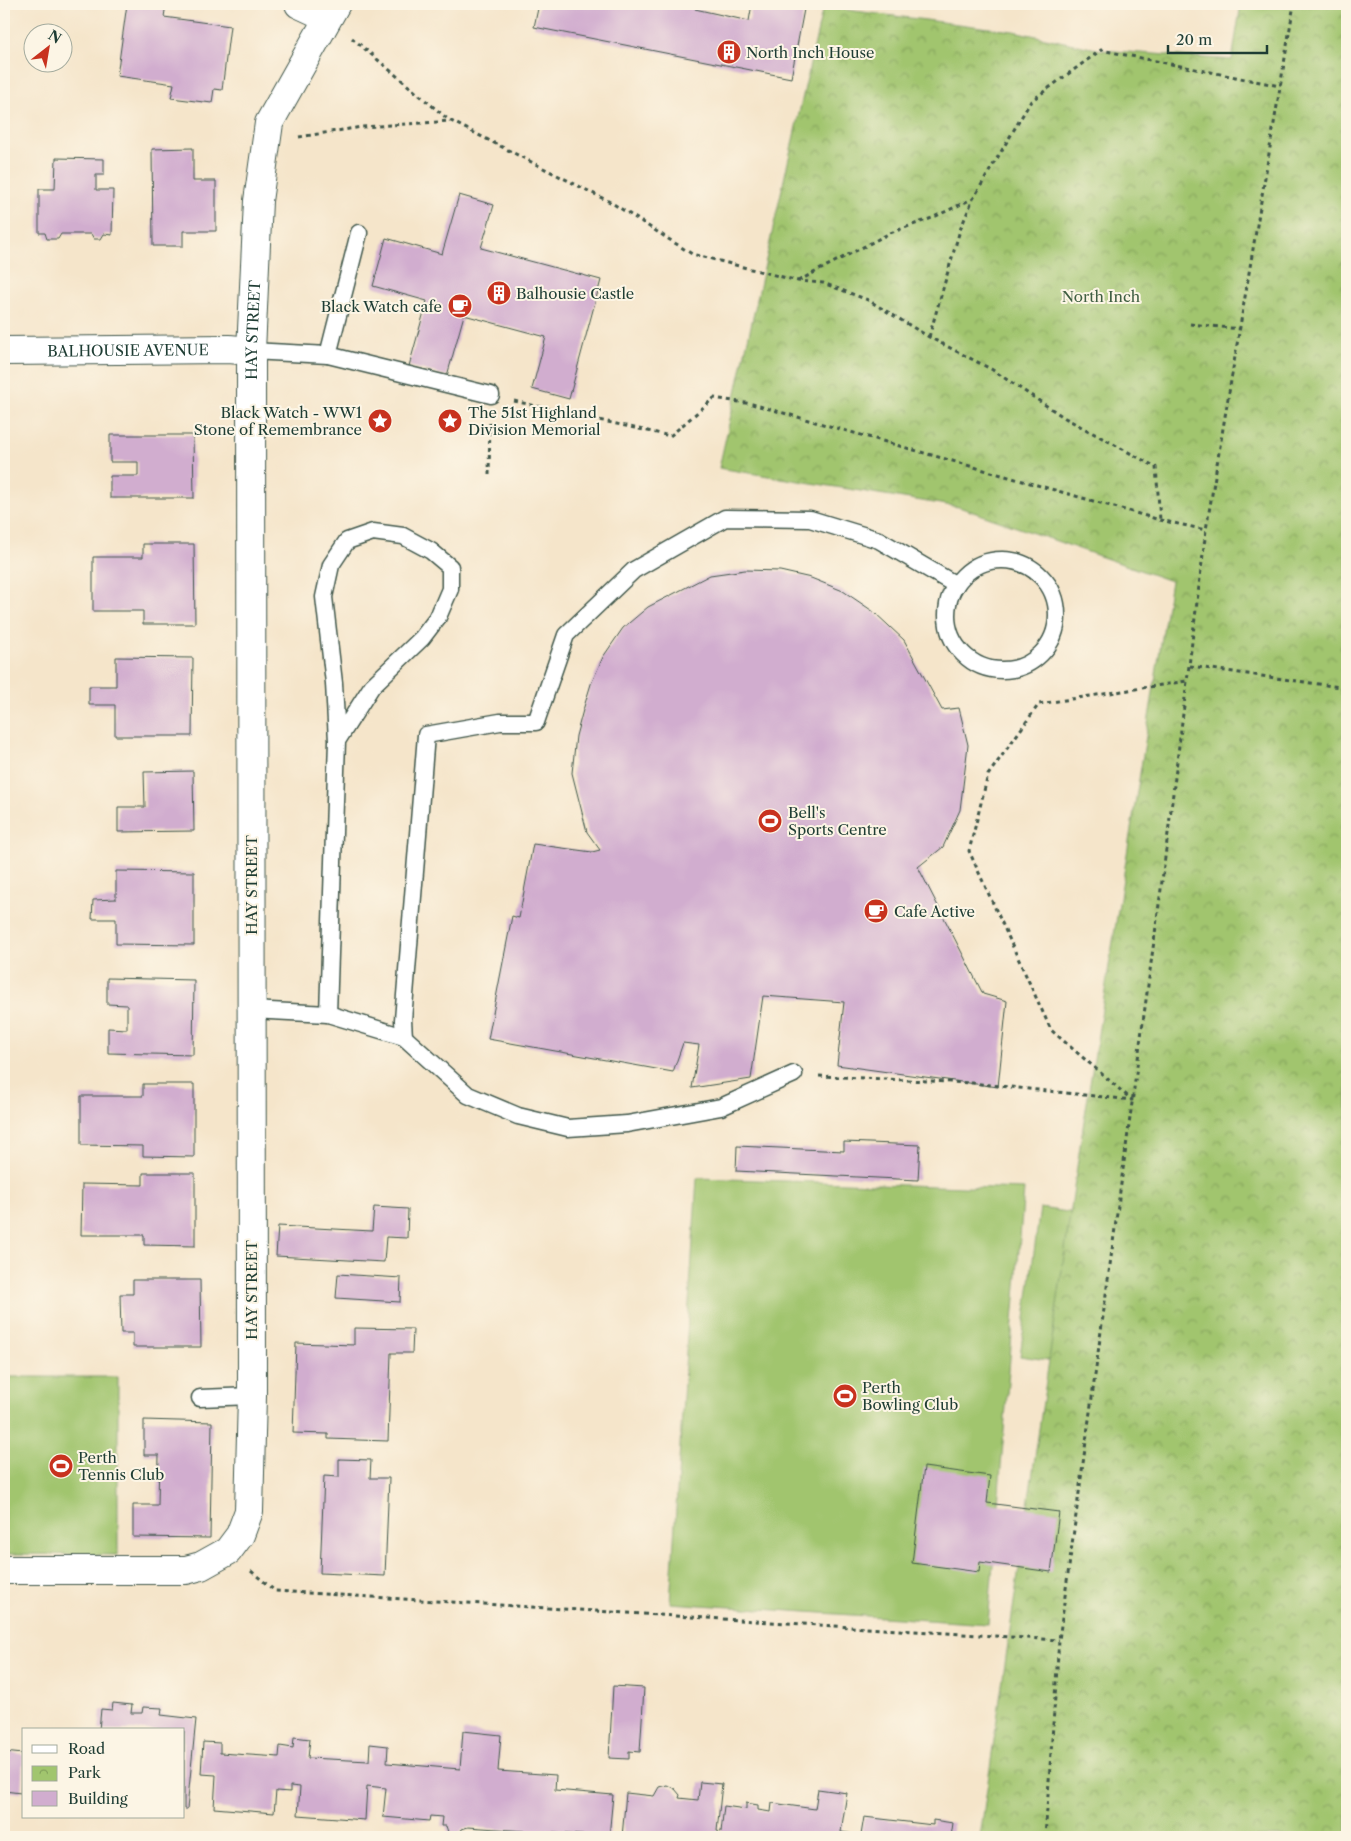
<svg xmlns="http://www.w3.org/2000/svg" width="1351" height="1841" viewBox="0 0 1351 1841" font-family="'Libre Caslon Text',serif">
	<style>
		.grass { fill: #a1c56e; stroke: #608151 }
		.park { fill: url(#park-crowns); stroke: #608151 }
		.building { fill: #d1adcf }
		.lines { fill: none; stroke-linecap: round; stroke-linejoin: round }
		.lane-casing { stroke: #3f564a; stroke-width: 19 }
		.street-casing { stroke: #3f564a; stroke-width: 30 }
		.path { stroke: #3f564a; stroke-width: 3; stroke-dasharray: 4 4; stroke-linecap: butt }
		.lane { stroke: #fff; stroke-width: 16 }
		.street { stroke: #fff; stroke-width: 28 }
		.labels { text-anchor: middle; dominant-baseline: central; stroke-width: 4; stroke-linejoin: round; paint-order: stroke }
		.poi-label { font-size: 15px; fill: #1f3d34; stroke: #fcf5e5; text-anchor: start }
		.park-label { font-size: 15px; fill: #405f42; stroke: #fcf5e5 }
		.street-label { font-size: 15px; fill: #1f3d34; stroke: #fcf5e5 }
	</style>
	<defs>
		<pattern id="park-crowns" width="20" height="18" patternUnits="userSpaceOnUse" patternTransform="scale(1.25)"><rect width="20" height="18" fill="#a1c56e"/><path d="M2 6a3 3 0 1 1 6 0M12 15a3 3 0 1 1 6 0" fill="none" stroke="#83a15b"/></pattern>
	</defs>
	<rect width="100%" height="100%" fill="#fcf5e5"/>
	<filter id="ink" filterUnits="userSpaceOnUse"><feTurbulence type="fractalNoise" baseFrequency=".02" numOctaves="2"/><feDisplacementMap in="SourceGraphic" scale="10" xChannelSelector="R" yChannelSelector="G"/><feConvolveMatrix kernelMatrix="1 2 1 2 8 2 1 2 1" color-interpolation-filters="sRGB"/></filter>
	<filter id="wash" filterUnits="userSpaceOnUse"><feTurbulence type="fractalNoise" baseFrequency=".0096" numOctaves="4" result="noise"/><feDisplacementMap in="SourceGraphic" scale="20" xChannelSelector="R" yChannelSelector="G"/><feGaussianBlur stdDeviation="1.12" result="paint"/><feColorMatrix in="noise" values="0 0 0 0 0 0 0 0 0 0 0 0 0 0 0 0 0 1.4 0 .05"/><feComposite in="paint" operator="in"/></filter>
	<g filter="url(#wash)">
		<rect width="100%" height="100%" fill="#f5e5ca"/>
		<g class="grass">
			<path d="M697,1178L1024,1189L988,1624L670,1603Z"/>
			<path d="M1040,1208L1103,1217L1083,1365L1020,1356Z"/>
			<path d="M4,1377H118V1555L4,1554Z"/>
		</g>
		<path class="park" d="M1241,4H1347V1837H980L1080,1146L1171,581L959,507L719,468L823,7L1013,31L1101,50L1232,60Z"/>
		<g id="blocks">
			<g class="building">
				<path d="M127,4H166L164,17L230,26L222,90L214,89L212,103L171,98L174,84L117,76Z"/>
				<path d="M539,4H697L695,9L749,21L752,4H805L791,78L534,27Z"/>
				<path d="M193,148V181H216V231H183V246H153L152,149Z"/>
				<path d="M56,158L104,159V175H96V190H113L112,235L104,234L101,239H94L91,234H61L58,239H47L45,233H39V189H55Z"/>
				<path d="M459,195L494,205L481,248L601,280L569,399L532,389L546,337L464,315L447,376L409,366L427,301L373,286L386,238L442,254Z"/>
				<path d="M110,435H193L194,498H110V476H138V462H110Z"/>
				<path d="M143,544H194L195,624H143V611H93V557H143Z"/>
				<path d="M745,570L780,571L811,578L843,591L874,612L904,640L942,710L959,708L968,745L960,810L943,847L918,867L983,994L1007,1001L998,1087L837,1065L844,1002L763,996L751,1079L692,1088L699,1045L683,1043L673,1072L488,1039L512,916L519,918L533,844L592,852L600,850L587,832L572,773L576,736L583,710L591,684L603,657L623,628L648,607L710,575Z"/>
				<path d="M116,657L193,658L192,736H115V705H89V686H116Z"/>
				<path d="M193,771L194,831L118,832V807H145L144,772Z"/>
				<path d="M116,871L194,872V945L116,944V919H92L93,900L116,899Z"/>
				<path d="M107,978L194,980L193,1055L108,1053V1028L127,1029V1005L107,1004Z"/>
				<path d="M143,1084H194V1157L143,1156V1146L81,1145V1096H143Z"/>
				<path d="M844,1142L920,1145L918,1180L736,1171L737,1146L844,1151Z"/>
				<path d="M143,1173H195V1246L144,1245V1235H81L82,1184L143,1185Z"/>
				<path d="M374,1207L408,1209L407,1238L386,1237L384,1262L276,1256L278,1226L372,1231Z"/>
				<path d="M338,1274L401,1278L400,1302L336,1298Z"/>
				<path d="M133,1280H200L201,1347H133V1333H121L120,1294H133Z"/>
				<path d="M354,1328L413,1329L412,1353H391L388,1441L328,1439V1434L293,1433L296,1343L354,1345Z"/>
				<path d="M144,1420L212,1422L210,1538L133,1537V1505H158L159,1455H144Z"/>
				<path d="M339,1459L371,1460L370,1478H389L385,1576L320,1573L324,1476L339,1477Z"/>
				<path d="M924,1467L990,1476L987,1503L1059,1512L1051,1572L980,1562L979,1572L912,1563Z"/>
				<path d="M613,1686L644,1688L640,1752L629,1751V1759L609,1758Z"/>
				<path d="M113,1703L132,1705L131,1713H142L143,1707L162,1708L161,1715L196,1719L187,1809H184V1730H99L101,1709L112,1710Z"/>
				<path d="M463,1731L501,1735L498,1771L556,1775L555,1790L613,1795L609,1837L468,1827L462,1829L459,1835H449L446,1826H441L442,1817L430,1816L429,1821L383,1817L386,1788L367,1786L365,1820L298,1815L300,1787L290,1786V1792L276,1791L274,1813L214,1808L216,1775L201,1774L203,1742L220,1743V1753L279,1757L280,1746L293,1748L294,1737L310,1739L308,1758L369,1761L370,1744L388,1746L387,1763L460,1769Z"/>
				<path d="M4,1752L23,1754L21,1793L4,1791Z"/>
				<path d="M700,1782L722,1784L717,1831L721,1832L724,1806L746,1809V1803L758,1805V1810L771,1812L772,1803L815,1809L818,1789L847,1793L841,1832L861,1835L864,1817L933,1825V1820L953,1823L951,1837H622L626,1793L654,1796L659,1787L667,1785L675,1789L680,1795L679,1798L698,1800Z"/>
			</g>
		</g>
	</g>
	<g filter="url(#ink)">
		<use href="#blocks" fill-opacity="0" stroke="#3f564a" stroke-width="1"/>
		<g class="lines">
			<defs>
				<g id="lane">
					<path d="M251,351L328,355L491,395"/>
					<path d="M328,355L359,233"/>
					<circle cx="1002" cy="615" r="55"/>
					<path d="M251,1010L328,1014L404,1037L468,1095L518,1116L568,1128L627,1124L721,1107L794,1074"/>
					<path d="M328,1014L337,741L334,683L324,597L331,565L347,541L373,532L403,536L431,551L450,567V589L438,617L422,638L372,686L337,741"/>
					<path d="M404,1037L403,1020L426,735L500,722H536L566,635L634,570L725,518L810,519L879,540L956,585"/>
					<path d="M200,1398L252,1396"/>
				</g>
				<g id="street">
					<path d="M299,4L327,17"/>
					<path id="s1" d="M4,351L229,349L251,351"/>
					<path id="s2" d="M4,1570H186L201,1566L228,1551L240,1535L249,1511L252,1396L251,351L258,201L269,123L336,4"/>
				</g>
			</defs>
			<use href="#lane" class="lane-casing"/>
			<use href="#street" class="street-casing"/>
			<g class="path">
				<path d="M352,38L450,121"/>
				<path d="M299,137L362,127L451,121L612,203L692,254L798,281L823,283L868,300L929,337L991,369L1065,418L1156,467L1160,520"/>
				<path d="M798,281L890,233L932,218L972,199"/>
				<path d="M1190,324L1241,329"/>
				<path d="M929,337L960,230L973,199L1031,101L1101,50L1280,86"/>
				<path d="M514,401L670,436L714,398L752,404L1160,520L1206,530"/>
				<path d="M489,475L490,420"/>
				<path d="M1190,666L1347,688"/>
				<path d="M819,1076L972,1083L1132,1100L1051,1030L969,851L988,775L1039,704L1187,681"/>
				<path d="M251,1571L275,1591L1059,1640"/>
				<path d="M1045,1837L1059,1640L1160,897L1206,530L1294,4"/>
			</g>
			<use href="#lane" class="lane"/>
			<use href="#street" class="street"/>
		</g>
	</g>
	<defs>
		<symbol id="building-disc" viewBox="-11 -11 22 22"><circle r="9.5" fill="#c8321e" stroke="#fcf5e5"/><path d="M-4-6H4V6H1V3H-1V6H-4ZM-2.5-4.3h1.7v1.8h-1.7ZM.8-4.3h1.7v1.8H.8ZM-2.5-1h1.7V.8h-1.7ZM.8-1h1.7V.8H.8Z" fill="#fff"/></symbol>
		<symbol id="cafe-disc" viewBox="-11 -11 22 22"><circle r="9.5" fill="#c8321e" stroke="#fcf5e5"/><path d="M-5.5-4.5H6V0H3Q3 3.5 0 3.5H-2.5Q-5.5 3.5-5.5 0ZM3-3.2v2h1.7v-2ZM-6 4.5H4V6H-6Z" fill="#fff"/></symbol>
		<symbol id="sight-disc" viewBox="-11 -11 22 22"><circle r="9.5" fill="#c8321e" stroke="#fcf5e5"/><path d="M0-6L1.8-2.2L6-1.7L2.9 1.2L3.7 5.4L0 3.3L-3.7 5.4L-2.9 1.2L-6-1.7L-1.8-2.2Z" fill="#fff"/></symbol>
		<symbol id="stadium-disc" viewBox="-11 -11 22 22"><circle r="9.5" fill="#c8321e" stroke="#fcf5e5"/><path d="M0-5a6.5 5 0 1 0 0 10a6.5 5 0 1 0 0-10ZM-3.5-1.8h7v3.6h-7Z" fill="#fff"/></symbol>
	</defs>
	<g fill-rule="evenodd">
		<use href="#building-disc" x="715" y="38" width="28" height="28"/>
		<use href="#building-disc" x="485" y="279" width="28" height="28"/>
		<use href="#cafe-disc" x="446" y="292" width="28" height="28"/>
		<use href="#sight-disc" x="366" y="407" width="28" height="28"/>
		<use href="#sight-disc" x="436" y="407" width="28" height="28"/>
		<use href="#stadium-disc" x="756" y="807" width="28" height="28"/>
		<use href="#cafe-disc" x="862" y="897" width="28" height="28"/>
		<use href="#stadium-disc" x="831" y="1382" width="28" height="28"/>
		<use href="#stadium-disc" x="47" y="1452" width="28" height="28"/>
	</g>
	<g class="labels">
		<g class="poi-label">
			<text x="746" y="52">North Inch House</text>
			<text x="516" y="293">Balhousie Castle</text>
			<text x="442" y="306" text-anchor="end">Black Watch cafe</text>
			<text x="362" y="412" text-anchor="end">Black Watch - WW1<tspan x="362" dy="17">Stone of Remembrance</tspan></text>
			<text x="468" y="412">The 51st Highland<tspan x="468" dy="17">Division Memorial</tspan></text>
			<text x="788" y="812">Bell's<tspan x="788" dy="17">Sports Centre</tspan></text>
			<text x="894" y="911">Cafe Active</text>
			<text x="862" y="1387">Perth<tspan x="862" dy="17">Bowling Club</tspan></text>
			<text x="78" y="1457">Perth<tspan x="78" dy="17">Tennis Club</tspan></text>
		</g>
		<g class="park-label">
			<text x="1101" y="296">North Inch</text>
		</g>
		<g class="street-label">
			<text stroke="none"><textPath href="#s2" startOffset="1455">HAY STREET</textPath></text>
			<text stroke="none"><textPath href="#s1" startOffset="124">BALHOUSIE AVENUE</textPath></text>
			<text transform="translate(251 885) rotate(-90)">HAY STREET</text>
			<text transform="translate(251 1290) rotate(-90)">HAY STREET</text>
		</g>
	</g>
	<rect width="1351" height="1841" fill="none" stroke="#fcf5e5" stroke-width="20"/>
	<rect x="22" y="1728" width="162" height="90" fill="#fcf5e5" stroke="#a4ab9e"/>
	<rect x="32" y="1745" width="25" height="8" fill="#ffffff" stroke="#a4ab9e"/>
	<text x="68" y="1754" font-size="15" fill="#1f3d34">Road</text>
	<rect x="32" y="1766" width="25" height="15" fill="url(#park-crowns)" stroke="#a4ab9e"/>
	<text x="68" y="1778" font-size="15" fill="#1f3d34">Park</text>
	<rect x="32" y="1791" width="25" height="15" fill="#d1adcf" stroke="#a4ab9e"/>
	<text x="68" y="1804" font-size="15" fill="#1f3d34">Building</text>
	<g transform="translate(48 48) rotate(31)"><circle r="24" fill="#fcf5e5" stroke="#a4ab9e"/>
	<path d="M0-4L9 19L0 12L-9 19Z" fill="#c8321e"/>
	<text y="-8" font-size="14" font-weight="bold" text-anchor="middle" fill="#1f3d34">N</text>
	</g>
	<path d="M1168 45v8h99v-8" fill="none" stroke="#1f3d34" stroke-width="2.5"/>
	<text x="1176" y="45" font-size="15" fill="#1f3d34" stroke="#fcf5e5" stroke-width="4" paint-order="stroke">20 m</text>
</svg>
